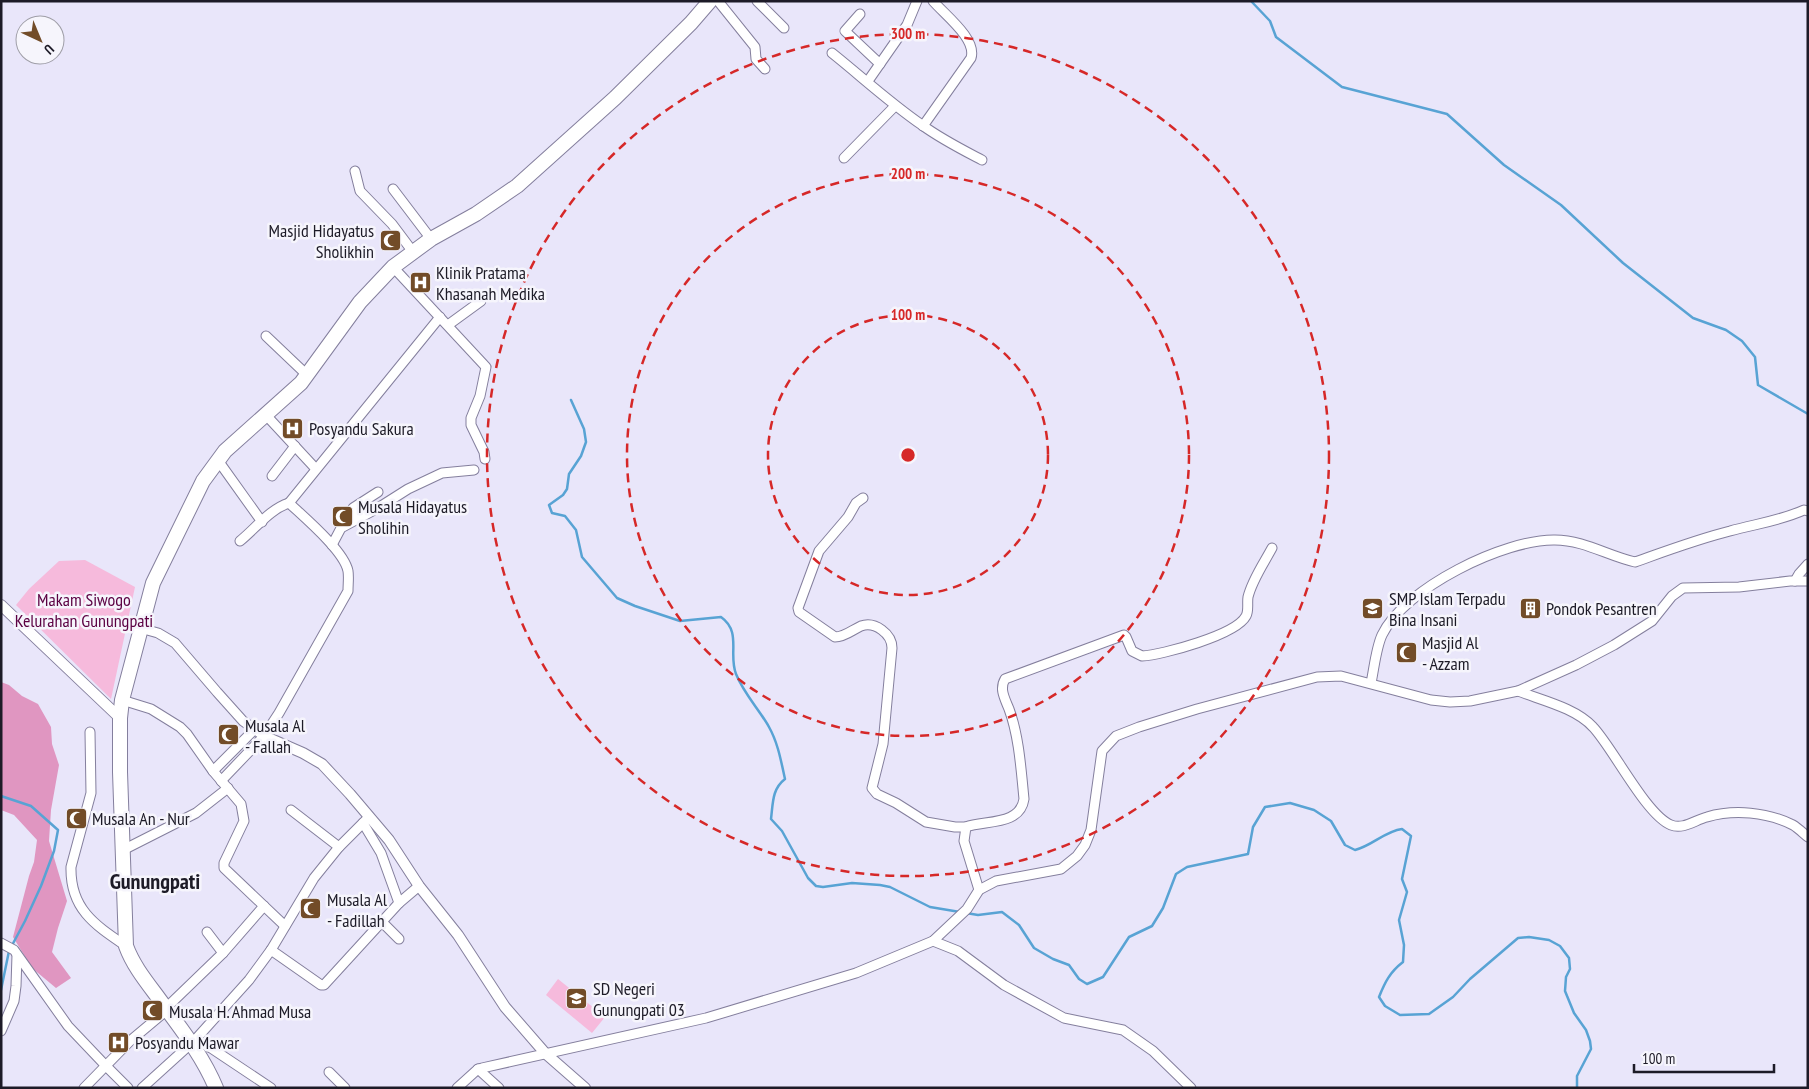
<svg xmlns="http://www.w3.org/2000/svg" width="1809" height="1089" viewBox="0 0 1809 1089" font-family="'PT Sans Narrow',sans-serif">
	<style>
		.green { fill: #f6badc }
		.forest { fill: #e096c1 }
		.lines { fill: none; stroke-linecap: round; stroke-linejoin: round }
		.stream { stroke: #58a3d4; stroke-width: 2.5 }
		.minor-casing { stroke: #847f9d; stroke-width: 11 }
		.tertiary-casing { stroke: #847f9d; stroke-width: 12 }
		.primary-casing { stroke: #847f9d; stroke-width: 16 }
		.minor { stroke: #fff; stroke-width: 9 }
		.tertiary { stroke: #fff; stroke-width: 10 }
		.primary { stroke: #fff; stroke-width: 14 }
		.ring { fill: none; stroke: #d62828; stroke-width: 2.5; stroke-dasharray: 9 6 }
		.labels { text-anchor: middle; dominant-baseline: central; stroke-width: 5; stroke-linejoin: round; paint-order: stroke }
		.poi-label { font-size: 18px; fill: #1d1b27; stroke: #f6f5fc; text-anchor: start }
		.park-label { font-size: 18px; fill: #5b0042; stroke: #f6f5fc }
		.district-label { font-size: 22px; font-weight: bold; fill: #1d1b27; stroke: #f6f5fc }
		.centre { fill: #d62828; stroke: #f6f5fc; stroke-width: 2.5 }
		.ring-label { font-size: 15px; text-anchor: middle; font-weight: bold; fill: #d62828; stroke: #f6f5fc; stroke-width: 5; stroke-linejoin: round; paint-order: stroke }
	</style>
	<rect width="100%" height="100%" fill="#e9e6fa"/>
	<g class="green">
		<path d="M85,560L135,587L111,699L16,605L29,589L59,561Z"/>
		<path d="M558,979L605,1017L592,1033L546,995Z"/>
	</g>
	<path class="forest" d="M1,682L9,685L22,696L38,704L51,727L52,744L59,765L51,810L49,841L67,901L58,928L52,952L71,978L56,988L32,968L13,937L29,876L34,862L37,840L14,815L1,810Z"/>
	<g class="lines">
		<g class="stream">
			<path d="M1251,1L1270,21L1276,37L1342,87L1447,114L1504,165L1561,205L1623,263L1693,318L1726,330L1742,341L1755,357L1758,385L1808,414"/>
			<path d="M571,400L584,429L586,442L581,456L569,474L567,489L563,495L549,505L552,513L565,516L576,530L582,557L617,598L635,606L680,621L721,617C742,632 728,654 736,674C744,694 759,709 769,727C778,743 781,761 785,779C772,789 773,803 771,819L782,831L808,878L816,886L823,887L852,883L880,885L890,887L930,907L960,912"/>
			<path d="M1,796L31,806L58,830L54,851L41,886L25,921L9,951L1,990"/>
			<path d="M966,913L978,915L1002,912L1019,925L1034,948L1053,959L1069,965L1079,979L1087,984L1103,977L1129,937L1152,926L1163,908L1176,874L1187,867L1248,854L1253,827L1265,807L1290,803L1314,810L1331,821L1345,845L1355,850C1372,846 1385,831 1402,829L1411,836L1402,879L1407,892L1399,920L1404,945L1403,962C1390,972 1385,982 1379,997L1385,1006L1400,1015L1429,1014L1453,997L1470,979L1518,938L1529,937L1549,940L1560,946L1569,958L1570,969L1566,977L1565,991L1574,1013L1586,1030L1590,1041L1591,1049L1577,1076V1088"/>
		</g>
		<defs>
			<g id="minor">
				<path d="M718,1L755,47L756,59L765,69"/>
				<path d="M757,1L784,28"/>
				<path d="M860,14L845,31L880,64"/>
				<path d="M832,53C862,77 890,103 922,125C941,139 961,149 982,160"/>
				<path d="M868,81L907,25L917,1"/>
				<path d="M923,126L971,58C977,39 945,15 933,1"/>
				<path d="M844,158L895,106"/>
				<path d="M355,171L360,191L392,224L413,252"/>
				<path d="M393,189L431,239"/>
				<path d="M393,267L486,367L480,396L471,418V425L484,452L485,459"/>
				<path d="M448,325L481,301"/>
				<path d="M266,336L307,375"/>
				<path d="M265,414L316,469"/>
				<path d="M217,459L262,522"/>
				<path d="M272,476L295,446"/>
				<path d="M863,498L856,503L848,517L819,551L798,608L799,612L835,637C845,637 852,630 861,626C875,621 892,634 892,648L883,744L872,788L877,794L896,803L926,822L955,827H966"/>
				<path d="M289,503L440,317"/>
				<path d="M359,519L353,510V508L378,492"/>
				<path d="M240,541C256,528 270,509 289,503"/>
				<path d="M332,545L341,528L378,508L408,489L442,473L474,470"/>
				<path d="M1795,581L1799,574L1808,564"/>
				<path d="M140,628L158,633L175,643L217,692L243,721L264,736"/>
				<path d="M1371,683C1374,669 1376,648 1382,635C1404,588 1505,539 1555,540C1584,540 1608,556 1635,562C1666,551 1698,539 1730,531C1755,524 1780,521 1804,510L1808,511"/>
				<path d="M1518,691C1541,700 1576,708 1593,727C1613,748 1646,815 1671,825C1683,830 1695,820 1707,817C1734,809 1767,812 1793,825C1798,828 1803,833 1808,837"/>
				<path d="M122,700L151,709L180,727L187,734L213,771L241,804L244,821L224,863V868L285,926"/>
				<path d="M90,732L91,793L71,867C70,909 95,925 126,946"/>
				<path d="M213,771L254,730"/>
				<path d="M221,781L264,736L279,713L348,591C348,584 349,577 348,571C344,551 305,518 289,503"/>
				<path d="M291,810L339,847"/>
				<path d="M123,850L196,813L228,788"/>
				<path d="M979,890L964,841L966,827C985,820 1020,826 1024,799C1021,769 1019,736 1009,709C1005,699 999,689 1005,679L1124,635L1126,637L1132,651L1142,656C1162,655 1236,635 1246,616C1249,611 1247,603 1248,597C1252,580 1264,563 1272,548"/>
				<path d="M399,903L419,886"/>
				<path d="M382,922L399,939"/>
				<path d="M207,932L223,953"/>
				<path d="M933,941L958,951L1004,985L1064,1018L1123,1030L1153,1051L1191,1088"/>
				<path d="M1,943L14,950L68,1026L106,1066L128,1088"/>
				<path d="M271,950L321,985H324L399,903L381,853L363,823"/>
				<path d="M166,1008L223,953L264,906"/>
				<path d="M1,1031L14,1001L16,986L17,955"/>
				<path d="M195,1040L249,980L271,950L314,878L339,847L369,817"/>
				<path d="M478,1069L499,1088"/>
				<path d="M329,1072L345,1088"/>
				<path d="M84,1088L130,1041L167,1010"/>
				<path d="M142,1088L195,1040L211,1048L271,1088"/>
				<path d="M457,1088L478,1069L482,1068L706,1018L856,973L933,941L967,909L979,890L996,881L1061,869L1077,856L1085,845L1091,830L1102,751L1116,736L1139,727L1197,709L1317,677L1341,676L1431,700L1450,702L1470,701L1518,691L1576,665L1614,645L1652,621L1672,596L1683,588L1739,587L1790,581H1808"/>
			</g>
			<g id="tertiary">
				<path d="M1,605L120,718"/>
				<path d="M264,736L303,753L322,764L350,794L389,840L419,886L458,935L505,1007L545,1053L585,1088"/>
			</g>
			<path id="primary" d="M216,1088C202,1054 178,1025 157,996C145,980 133,965 126,946L120,772V718L122,700L153,583L203,481L225,451L301,383L360,302L393,267L431,239L476,214L517,186L615,98L691,23L710,1"/>
		</defs>
		<use href="#minor" class="minor-casing"/>
		<use href="#tertiary" class="tertiary-casing"/>
		<use href="#primary" class="primary-casing"/>
		<use href="#minor" class="minor"/>
		<use href="#tertiary" class="tertiary"/>
		<use href="#primary" class="primary"/>
	</g>
	<g class="ring">
		<circle cx="908" cy="455" r="140"/>
		<circle cx="908" cy="455" r="281"/>
		<circle cx="908" cy="455" r="421"/>
	</g>
	<defs>
		<symbol id="mosque-square" viewBox="-11 -11 22 22"><rect x="-9" y="-9" width="18" height="18" rx="4" fill="#724c28" stroke="#f6f5fc"/><path d="M3.5-4.9A6 6 0 1 0 3.5 4.9A5 5 0 1 1 3.5-4.9Z" fill="#fff"/></symbol>
		<symbol id="hospital-square" viewBox="-11 -11 22 22"><rect x="-9" y="-9" width="18" height="18" rx="4" fill="#724c28" stroke="#f6f5fc"/><path d="M-5-5h3v3.5h4V-5h3V5h-3V1.5h-4V5h-3Z" fill="#fff"/></symbol>
		<symbol id="school-square" viewBox="-11 -11 22 22"><rect x="-9" y="-9" width="18" height="18" rx="4" fill="#724c28" stroke="#f6f5fc"/><path d="M0-5L7-2L0 1L-7-2ZM-4 1L0 2.5L4 1V4Q0 6-4 4Z" fill="#fff"/></symbol>
		<symbol id="building-square" viewBox="-11 -11 22 22"><rect x="-9" y="-9" width="18" height="18" rx="4" fill="#724c28" stroke="#f6f5fc"/><path d="M-4-6H4V6H1V3H-1V6H-4ZM-2.5-4.3h1.7v1.8h-1.7ZM.8-4.3h1.7v1.8H.8ZM-2.5-1h1.7V.8h-1.7ZM.8-1h1.7V.8H.8Z" fill="#fff"/></symbol>
	</defs>
	<g fill-rule="evenodd">
		<use href="#mosque-square" x="378" y="228" width="25" height="25"/>
		<use href="#hospital-square" x="408" y="270" width="25" height="25"/>
		<use href="#hospital-square" x="280" y="416" width="25" height="25"/>
		<use href="#mosque-square" x="330" y="504" width="25" height="25"/>
		<use href="#school-square" x="1360" y="596" width="25" height="25"/>
		<use href="#building-square" x="1518" y="596" width="25" height="25"/>
		<use href="#mosque-square" x="1394" y="640" width="25" height="25"/>
		<use href="#mosque-square" x="216" y="722" width="25" height="25"/>
		<use href="#mosque-square" x="64" y="806" width="25" height="25"/>
		<use href="#mosque-square" x="298" y="896" width="25" height="25"/>
		<use href="#school-square" x="564" y="986" width="25" height="25"/>
		<use href="#mosque-square" x="140" y="998" width="25" height="25"/>
		<use href="#hospital-square" x="106" y="1030" width="25" height="25"/>
	</g>
	<g class="labels">
		<g class="poi-label">
			<text x="374" y="230" text-anchor="end">Masjid Hidayatus<tspan x="374" dy="21">Sholikhin</tspan></text>
			<text x="436" y="272">Klinik Pratama<tspan x="436" dy="21">Khasanah Medika</tspan></text>
			<text x="309" y="428">Posyandu Sakura</text>
			<text x="358" y="506">Musala Hidayatus<tspan x="358" dy="21">Sholihin</tspan></text>
			<text x="1389" y="598">SMP Islam Terpadu<tspan x="1389" dy="21">Bina Insani</tspan></text>
			<text x="1546" y="608">Pondok Pesantren</text>
			<text x="1422" y="642">Masjid Al<tspan x="1422" dy="21">- Azzam</tspan></text>
			<text x="245" y="725">Musala Al<tspan x="245" dy="21">- Fallah</tspan></text>
			<text x="92" y="818">Musala An - Nur</text>
			<text x="327" y="899">Musala Al<tspan x="327" dy="21">- Fadillah</tspan></text>
			<text x="593" y="988">SD Negeri<tspan x="593" dy="21">Gunungpati 03</tspan></text>
			<text x="169" y="1011">Musala H. Ahmad Musa</text>
			<text x="135" y="1042">Posyandu Mawar</text>
		</g>
		<g class="park-label">
			<text x="84" y="599">Makam Siwogo<tspan x="84" dy="21">Kelurahan Gunungpati</tspan></text>
		</g>
		<g class="district-label">
			<text x="155" y="881">Gunungpati</text>
		</g>
	</g>
	<circle cx="908" cy="455" r="8" class="centre"/>
	<g class="ring-label">
		<text x="908" y="39">300 m</text>
		<text x="908" y="179">200 m</text>
		<text x="908" y="320">100 m</text>
	</g>
	<rect width="1809" height="1089" fill="none" stroke="#1d1b27" stroke-width="5"/>
	<g transform="translate(40 40) rotate(136)"><circle r="24" fill="#f6f5fc" stroke="#9f9ea7"/>
	<path d="M0-4L9 19L0 12L-9 19Z" fill="#724c28"/>
	<text y="-8" font-size="14" font-weight="bold" text-anchor="middle" fill="#1d1b27">U</text>
	</g>
	<path d="M1634 1064v8h140v-8" fill="none" stroke="#1d1b27" stroke-width="2.5"/>
	<text x="1642" y="1064" font-size="15" fill="#1d1b27" stroke="#f6f5fc" stroke-width="4" paint-order="stroke">100 m</text>
</svg>
